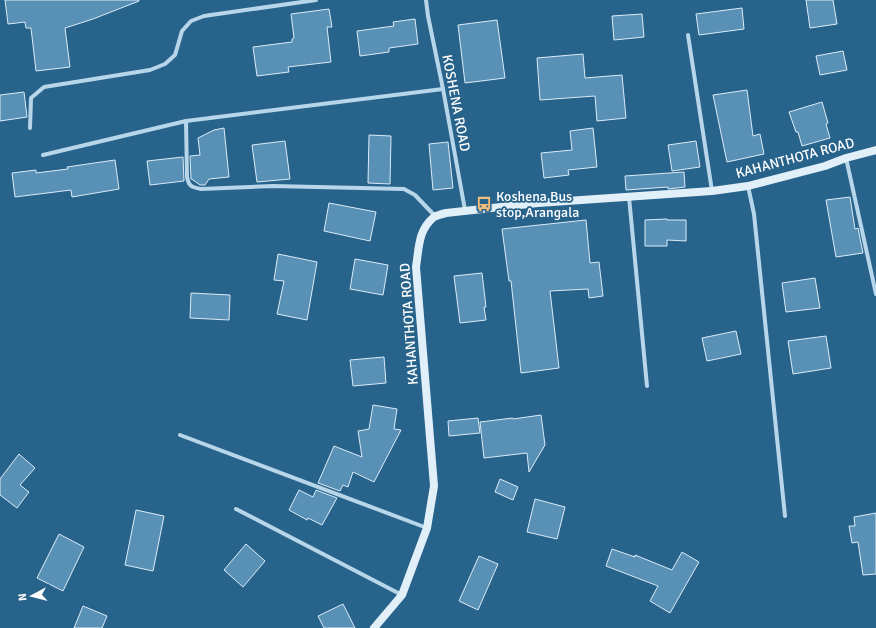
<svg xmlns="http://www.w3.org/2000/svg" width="876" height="628" viewBox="0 0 876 628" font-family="Signika,sans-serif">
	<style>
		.building { fill: #5991b6; stroke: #dbecf8 }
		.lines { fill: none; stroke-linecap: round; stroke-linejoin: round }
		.street { stroke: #b7d6ea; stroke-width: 4 }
		.secondary { stroke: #e1eff8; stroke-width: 8 }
		.labels { text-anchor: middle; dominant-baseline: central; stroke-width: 3.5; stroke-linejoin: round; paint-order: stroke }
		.street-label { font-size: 14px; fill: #fff; stroke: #28638b }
		.poi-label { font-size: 14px; fill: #fff; stroke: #28638b; text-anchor: start }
	</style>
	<rect width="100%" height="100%" fill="#28638b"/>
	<g class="building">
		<path d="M5,0H139V1L93,19L65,28L70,67L36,71L31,28H26L25,22L8,24Z"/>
		<path d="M806,0H833L837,24L810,28Z"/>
		<path d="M742,8L744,29L699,35L696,14Z"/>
		<path d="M329,9L332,27H327L331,62L288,67L289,72L257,76L253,47L292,42V39L294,38L291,14Z"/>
		<path d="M642,14L644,37L614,40L612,16Z"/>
		<path d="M415,19L418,44L389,48V52L360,56L357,31L394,26L393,22Z"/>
		<path d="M497,20L505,78L465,83L458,25Z"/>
		<path d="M843,51L847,70L820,75L816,56Z"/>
		<path d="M583,54L585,78L622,75L626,118L597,121L595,96L540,100L537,58Z"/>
		<path d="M747,90L753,136L760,134L764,154L727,162L713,95Z"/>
		<path d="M24,92L27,117L0,121V95Z"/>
		<path d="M822,102L828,123L826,124L830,138L802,146L798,132H796L789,112Z"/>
		<path d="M224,128L229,177L209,179L205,185H200L193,180L191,179L190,156L200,155L198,138L214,130Z"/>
		<path d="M593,128L597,167L568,170L569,175L544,178L541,153L572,150L570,131Z"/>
		<path d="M369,135L391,136L390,184L368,183Z"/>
		<path d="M285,141L290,179L257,182L252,145Z"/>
		<path d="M696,141L700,167L672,171L668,145Z"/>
		<path d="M448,142L453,188L433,190L429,144Z"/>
		<path d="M183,157L184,181L150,185L147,161Z"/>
		<path d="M115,160L119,189L72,197L71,190L15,197L12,173L36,170V173L68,169L67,167Z"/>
		<path d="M684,172L685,187L668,189V187L626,190L625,176Z"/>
		<path d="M850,197L855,229L858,228L863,253L836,257L826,200Z"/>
		<path d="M329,203L376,212L370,241L324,231Z"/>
		<path d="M667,219V220H686V241L667,240V246H645V220Z"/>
		<path d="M586,220L590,263L599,262L603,296L589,298L588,289L550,291L559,368L521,373L511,281H509L502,229Z"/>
		<path d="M278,254L317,262L307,320L277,314L284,281L274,280Z"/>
		<path d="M355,259L388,265L383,295L350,289Z"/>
		<path d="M482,273L486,307H484L486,320L460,323L454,276Z"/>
		<path d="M815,278L820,308L786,312L782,283Z"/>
		<path d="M191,293L230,295L229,320L190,318Z"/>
		<path d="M736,331L741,354L707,361L702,338Z"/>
		<path d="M826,336L831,368L793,374L788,341Z"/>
		<path d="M384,357L386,383L353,386L350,360Z"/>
		<path d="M373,405L397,409L394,429L401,430L374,482L353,472L348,487L343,485L340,491L318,483L334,446L362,457L358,431L369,429Z"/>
		<path d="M541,415L545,445L529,472L527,453L484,458L480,422L513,418V419Z"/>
		<path d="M478,418L480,433L449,436L448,421Z"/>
		<path d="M19,454L35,468L20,485L29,492L17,508L0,495V479Z"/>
		<path d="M500,479L518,487L513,500L495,492Z"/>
		<path d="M299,490L313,497L316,490L337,498L322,525L308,518L307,520L289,510Z"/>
		<path d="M535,499L565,507L557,539L527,532Z"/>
		<path d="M136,510L164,516L153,571L125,565Z"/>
		<path d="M876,513V574L863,575L858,542L852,543L849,526H855L854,517Z"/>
		<path d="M59,534L84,547L63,591L37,578Z"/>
		<path d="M246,544L265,561L243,587L224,570Z"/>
		<path d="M612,549L635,557V555L672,570L682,552L699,562L670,613L650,601L658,586L606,566Z"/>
		<path d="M479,556L498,564L478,610L459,601Z"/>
		<path d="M343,604L355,628H324L318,616Z"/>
		<path d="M83,606L107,616L102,628H74Z"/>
	</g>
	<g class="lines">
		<g class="street">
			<path d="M426,0L428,16L443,89L465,210"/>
			<path d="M688,35L712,191"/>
			<path d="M186,121L187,177C189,187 192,187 201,189L273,186L404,189L415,195L435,216"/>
			<path d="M30,128L31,98L44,87L150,70L165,64L175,55L182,31L191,21L204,16L316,0"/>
			<path d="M43,155L186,121L443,89"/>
			<path d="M846,158L876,294"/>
			<path d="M748,186L754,214L785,516"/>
			<path d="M629,197L647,386"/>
			<path d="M180,435L427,528"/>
			<path d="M236,509L402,595"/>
		</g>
		<path class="secondary" d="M374,628L402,595L427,528L434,486L416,267C419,248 418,230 434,217C438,215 442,214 446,213L538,203L712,191L748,186L825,166L846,158L876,150"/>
	</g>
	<defs>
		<symbol id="bus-bare" viewBox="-9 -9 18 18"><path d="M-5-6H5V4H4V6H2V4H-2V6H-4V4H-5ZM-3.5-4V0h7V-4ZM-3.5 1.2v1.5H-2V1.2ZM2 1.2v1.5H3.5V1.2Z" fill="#f2bd7d" stroke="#28638b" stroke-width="2.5" paint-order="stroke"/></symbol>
	</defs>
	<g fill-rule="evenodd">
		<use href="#bus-bare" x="473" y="193" width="22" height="22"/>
	</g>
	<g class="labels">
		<g class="street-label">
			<text transform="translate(456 103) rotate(79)">KOSHENA ROAD</text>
			<text transform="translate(795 158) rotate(-15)">KAHANTHOTA ROAD</text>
			<text transform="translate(409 324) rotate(-94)">KAHANTHOTA ROAD</text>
		</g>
		<g class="poi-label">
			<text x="496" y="196">Koshena Bus<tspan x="496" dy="16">stop,Arangala</tspan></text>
		</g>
	</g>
	<g transform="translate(32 596) rotate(263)" stroke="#28638b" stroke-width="3" paint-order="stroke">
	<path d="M0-3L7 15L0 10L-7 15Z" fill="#ffffff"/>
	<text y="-6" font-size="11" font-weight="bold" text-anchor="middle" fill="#ffffff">N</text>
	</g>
</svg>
